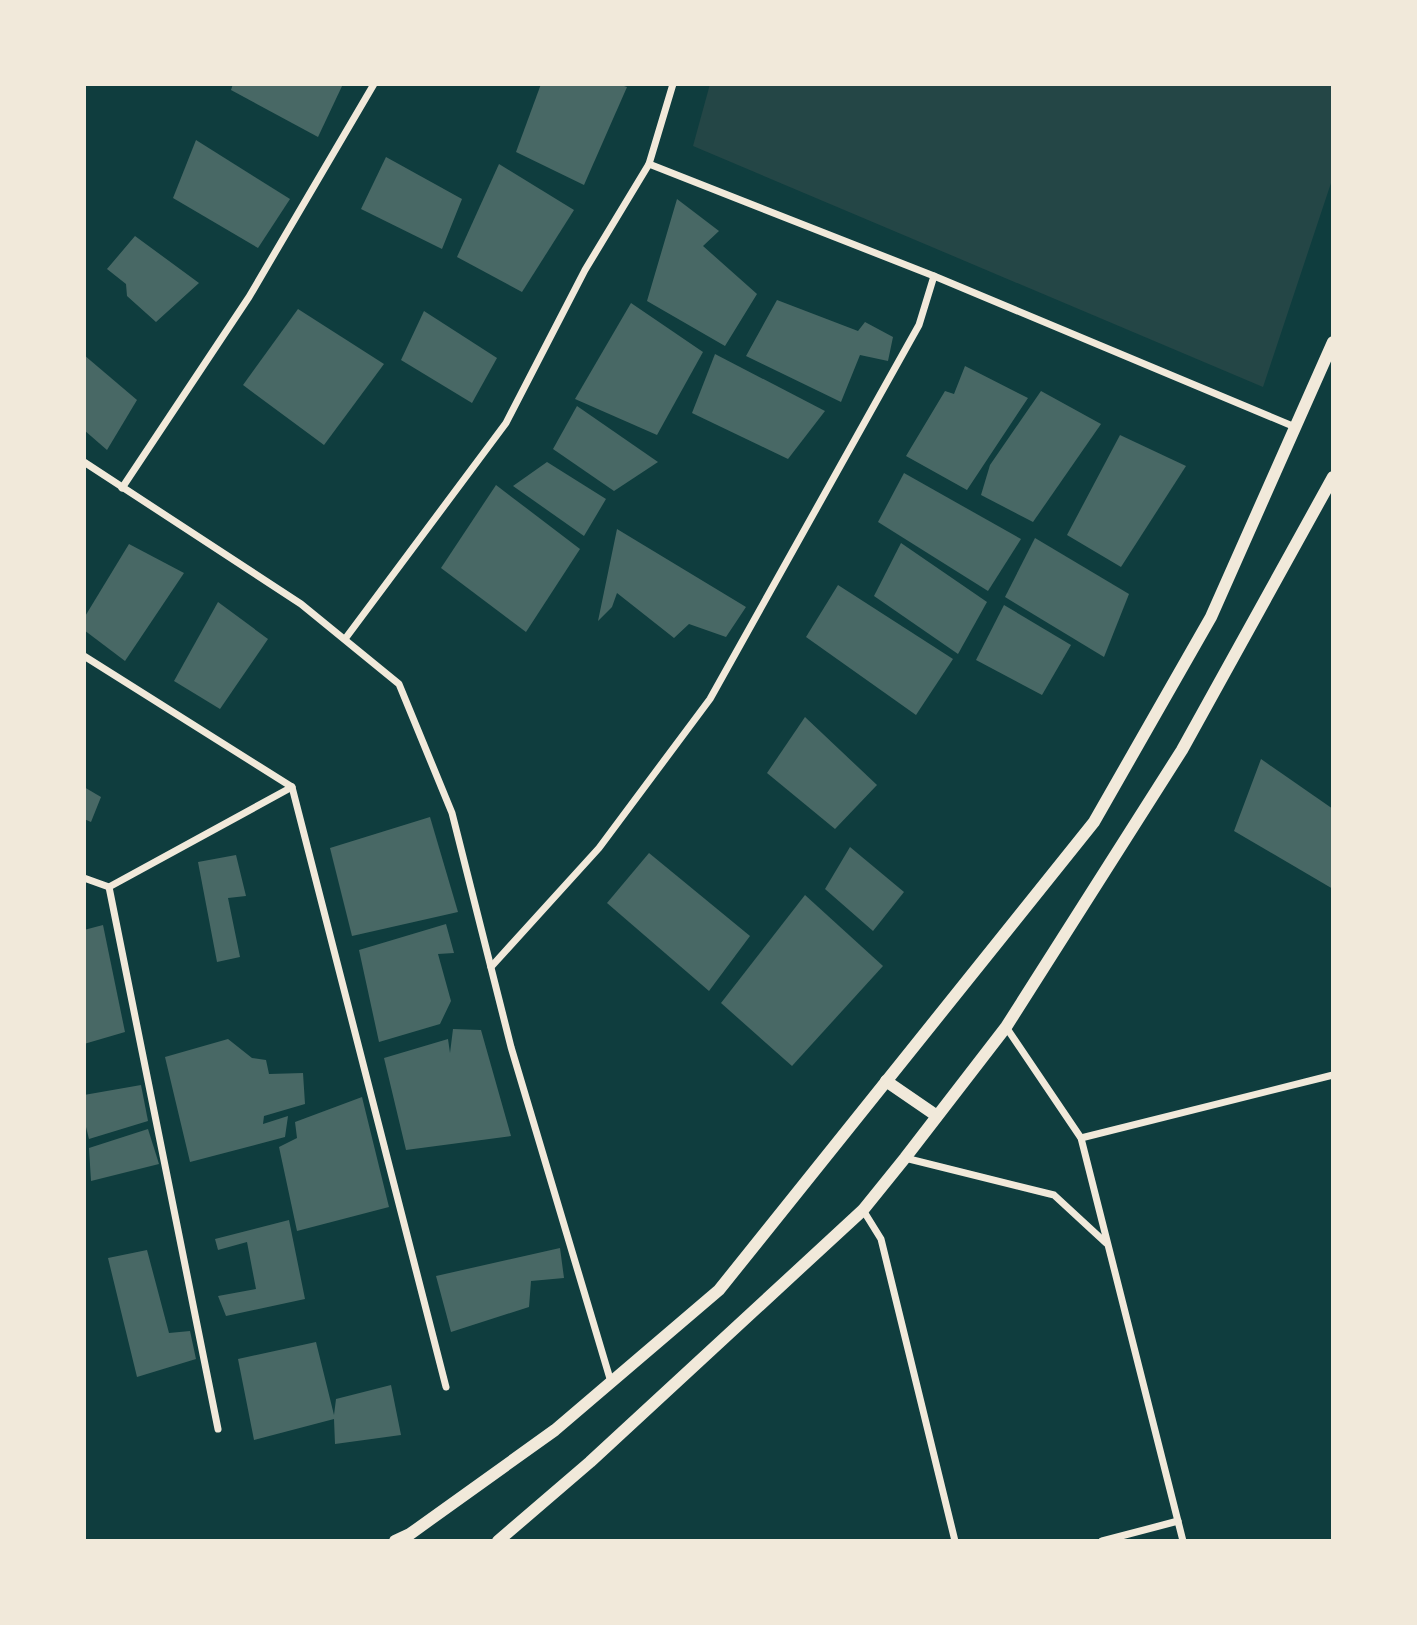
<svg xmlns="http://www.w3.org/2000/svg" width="1417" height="1625" viewBox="0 0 1417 1625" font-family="Raleway,sans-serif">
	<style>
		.green { fill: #244646 }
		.building { fill: #486865 }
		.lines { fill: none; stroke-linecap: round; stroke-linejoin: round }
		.minor { stroke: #f1e9da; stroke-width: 7 }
		.tertiary { stroke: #f1e9da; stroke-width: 12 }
	</style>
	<rect width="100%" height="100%" fill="#0f3d3e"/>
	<path class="green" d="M710,84H1333V177L1263,387L693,146Z"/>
	<g class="building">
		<path d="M233,84H343L318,137L231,90Z"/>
		<path d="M541,84H618L627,87L584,185L516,152Z"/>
		<path d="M196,140L290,199L258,248L173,198Z"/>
		<path d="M386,157L462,199L442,249L361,209Z"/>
		<path d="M499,164L574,210L522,292L457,257Z"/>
		<path d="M677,199L719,231L703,246L757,294L725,346L647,301Z"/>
		<path d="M135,236L199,283L156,322L127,296L126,284L107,269Z"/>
		<path d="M777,300L858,331L865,322L893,337L888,361L860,355L841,402L746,356Z"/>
		<path d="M631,303L703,352L657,435L575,399Z"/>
		<path d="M298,309L384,364L324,445L243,385Z"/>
		<path d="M424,311L497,358L472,403L401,360Z"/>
		<path d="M715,354L825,411L788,459L692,413Z"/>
		<path d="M84,355L137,400L107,450L84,430Z"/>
		<path d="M965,366L1028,398L967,490L906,456L945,391L954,394Z"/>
		<path d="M1041,391L1101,424L1033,522L981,495L990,465Z"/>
		<path d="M577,406L658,462L614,491L553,449Z"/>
		<path d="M1120,435L1186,466L1121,567L1067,535Z"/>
		<path d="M547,462L606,499L584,536L513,486Z"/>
		<path d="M904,473L1021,539L988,591L878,522Z"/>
		<path d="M496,485L580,549L526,632L441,568Z"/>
		<path d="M617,529L746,607L726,637L689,624L674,638L617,593L612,607L598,621Z"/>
		<path d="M1035,538L1129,594L1104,657L1005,597Z"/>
		<path d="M901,543L987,602L958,654L874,596Z"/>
		<path d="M129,544L184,573L125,661L84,630V618Z"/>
		<path d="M838,585L953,659L916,715L806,637Z"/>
		<path d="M218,602L268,639L220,709L174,681Z"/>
		<path d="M1004,605L1071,645L1042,695L976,660Z"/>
		<path d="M805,717L877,785L835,829L767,773Z"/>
		<path d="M1261,759L1333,809V889L1234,831Z"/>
		<path d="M84,787L101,797L91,822L84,819Z"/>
		<path d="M430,817L458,912L352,936L330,848Z"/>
		<path d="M850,847L904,892L873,931L825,889Z"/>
		<path d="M649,853L750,936L709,991L607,903Z"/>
		<path d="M236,855L246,896L228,898L240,957L217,962L198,862Z"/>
		<path d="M805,895L883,966L792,1066L721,1003Z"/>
		<path d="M446,924L454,953L438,954L451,1001L440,1024L379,1042L359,950Z"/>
		<path d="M103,925L125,1032L84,1044V930Z"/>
		<path d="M453,1029L481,1030L511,1136L406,1150L384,1058L448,1039L450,1053Z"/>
		<path d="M228,1039L252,1058L266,1060L269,1074L303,1073L305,1104L264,1116L263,1124L288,1116L285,1137L190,1162L165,1057Z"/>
		<path d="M141,1085L148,1121L89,1139L84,1119V1095Z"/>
		<path d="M362,1097L389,1207L297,1231L279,1147L297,1138L295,1122Z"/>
		<path d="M148,1129L159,1164L91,1181L89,1148Z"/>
		<path d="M289,1220L305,1299L226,1316L218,1296L256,1289L247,1242L218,1250L215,1239Z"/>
		<path d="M560,1248L564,1278L531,1281L529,1307L451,1332L436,1276Z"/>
		<path d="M147,1250L169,1333L190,1331L196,1359L137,1377L108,1258Z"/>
		<path d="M316,1342L334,1415L336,1399L391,1385L401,1435L335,1444L334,1419L254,1440L238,1359Z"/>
	</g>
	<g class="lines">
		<g class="minor">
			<path d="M673,84L649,164L934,276"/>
			<path d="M84,462L301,604L399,684L452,813L511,1047L611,1382"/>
			<path d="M122,488L249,297L374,84"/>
			<path d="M345,639L506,423L585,270L649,164"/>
			<path d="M84,656L292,787L446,1387"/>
			<path d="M84,878L109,887L292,787"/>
			<path d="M109,887L218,1429"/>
			<path d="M491,967L599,848L710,699L919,325L934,276L1295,427"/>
			<path d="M1006,1027L1081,1138L1183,1541"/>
			<path d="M1081,1138L1333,1075"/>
			<path d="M905,1158L1054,1195L1106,1243"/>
			<path d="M863,1210L881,1239L955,1541"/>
			<path d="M1102,1541L1178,1521"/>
		</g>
		<g class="tertiary">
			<path d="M886,1081L937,1116"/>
			<path d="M395,1541L410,1534L555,1430L719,1290L1094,822L1211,617L1333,342"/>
			<path d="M498,1541L590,1462L863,1210L905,1158L1006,1027L1182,750L1333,477"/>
		</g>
	</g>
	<rect width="1417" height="1625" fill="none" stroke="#f1e9da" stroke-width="172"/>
</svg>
